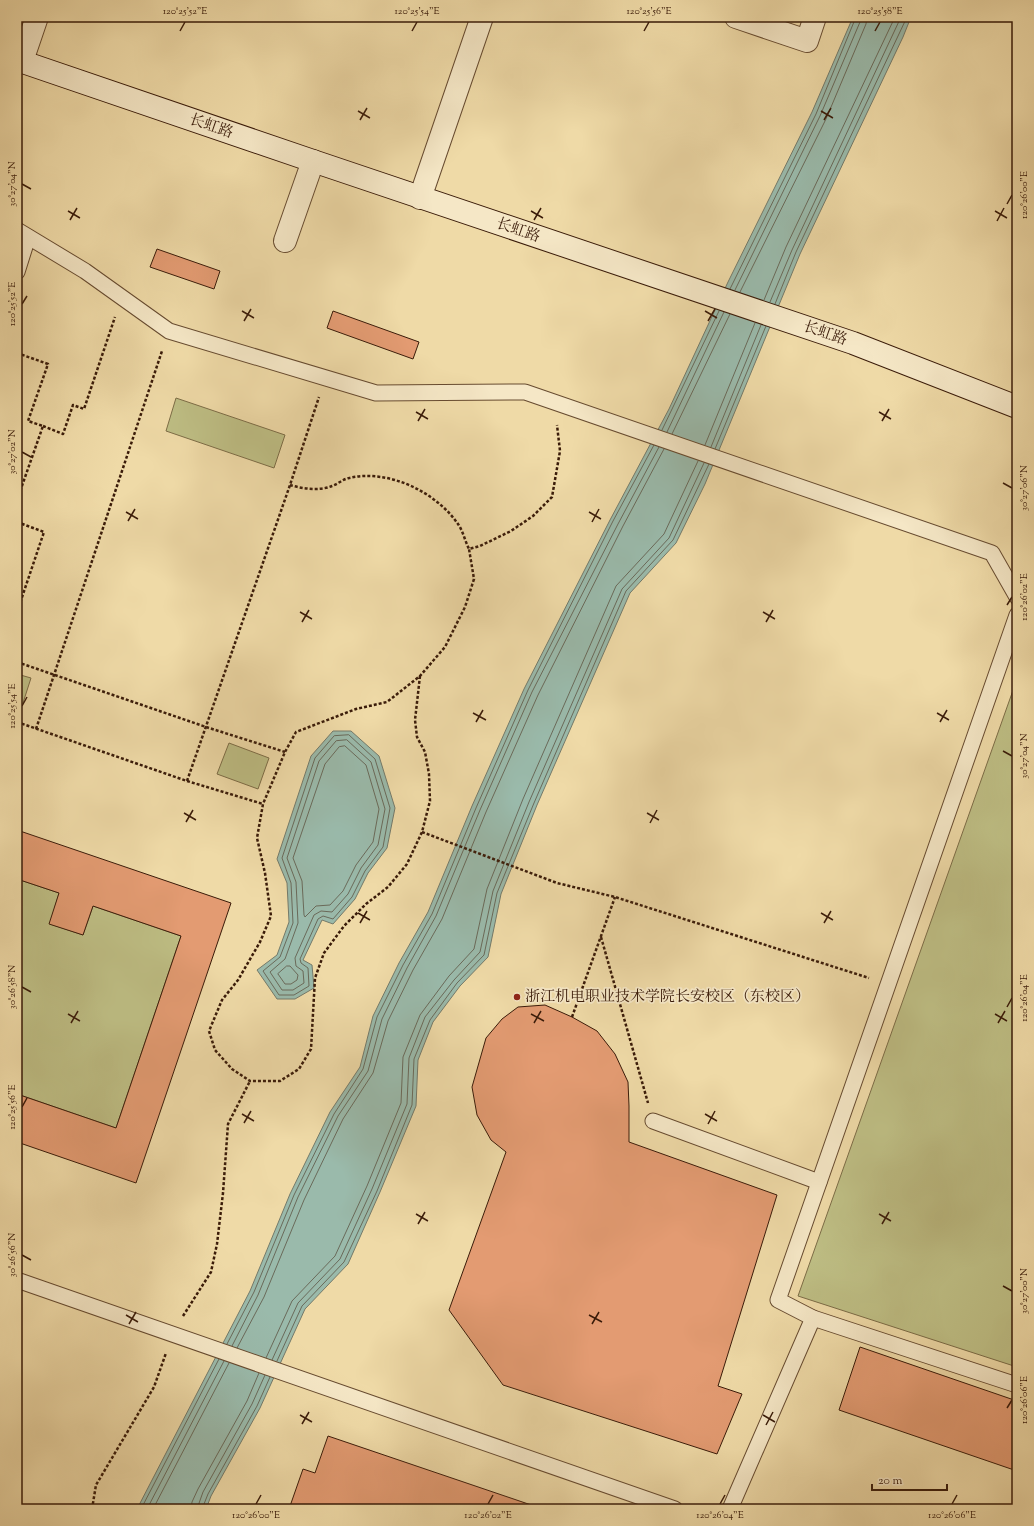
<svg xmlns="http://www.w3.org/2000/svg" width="1034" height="1526" viewBox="0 0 1034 1526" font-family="'Sorts Mill Goudy','Noto Serif SC',serif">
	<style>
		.green { fill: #bebe84; stroke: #7c6c46 }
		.water { fill: #9abaab; stroke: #747a6a }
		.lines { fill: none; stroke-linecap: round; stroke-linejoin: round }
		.shore { stroke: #6a6a5a; stroke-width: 1 }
		.building { fill: #e39b72; stroke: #3a1b09 }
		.service-casing { stroke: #674b30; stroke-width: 17 }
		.minor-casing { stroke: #674b30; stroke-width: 24 }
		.secondary-casing { stroke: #3a1b09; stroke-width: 24 }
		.path { stroke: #3a1b09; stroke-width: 2.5; stroke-dasharray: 3 2; stroke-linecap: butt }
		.service { stroke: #f5e7c6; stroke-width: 15 }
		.minor { stroke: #f5e7c6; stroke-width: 22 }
		.secondary { stroke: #f5e7c6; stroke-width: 22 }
		.ticks { fill: none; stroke: #3a1b09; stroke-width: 1.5 }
		.poi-dot { fill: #8f2418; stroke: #f5e7c6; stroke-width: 1.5 }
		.labels { text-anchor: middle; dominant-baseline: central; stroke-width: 3.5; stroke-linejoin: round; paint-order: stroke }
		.street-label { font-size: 15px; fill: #3a1b09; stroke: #f5e7c6 }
		.poi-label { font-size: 15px; fill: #3a1b09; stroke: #f5e7c6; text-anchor: start }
		.neatline { fill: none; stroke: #3a1b09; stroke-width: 1.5 }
		.ticks-label { font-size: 10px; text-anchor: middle; fill: #3a1b09 }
	</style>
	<rect width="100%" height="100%" fill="#efdaa7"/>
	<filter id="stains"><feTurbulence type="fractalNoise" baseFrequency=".005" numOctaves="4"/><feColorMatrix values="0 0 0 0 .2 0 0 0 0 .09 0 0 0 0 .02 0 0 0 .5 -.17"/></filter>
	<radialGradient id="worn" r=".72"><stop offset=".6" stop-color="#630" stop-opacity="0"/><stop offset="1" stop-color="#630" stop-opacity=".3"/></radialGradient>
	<g class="green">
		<path d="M176,398L285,435L274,468L166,431Z"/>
		<path d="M17,674L31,678L22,706L17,705Z"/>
		<path d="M1017,679V1367L798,1296Z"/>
		<path d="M229,743L269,758L258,789L217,774Z"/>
		<path d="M17,879L59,893L50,924L83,935L93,906L181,936L116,1128L17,1094Z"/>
	</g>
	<g class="water">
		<path d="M853,17H911L903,37L800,254L705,484L676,543L630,593L537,805L501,894L488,957L460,986L433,1022L418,1060L416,1106L380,1192L348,1264L305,1309L260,1408L211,1496L206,1509H137L250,1291L290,1194L330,1112L360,1067L373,1016L399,963L428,912L472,806L524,689L610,520L669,409L728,282L812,112Z"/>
		<path d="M333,731H351L379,756L395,808L387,848L368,873L355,899L333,924L322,920L303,960L312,965L314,988L295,999H277L257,970L277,955L289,922L287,883L277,859L311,756Z"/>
	</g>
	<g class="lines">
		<g class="shore">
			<path d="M730,289L816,114L856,17"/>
			<path d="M735,290L820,116L860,22L861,17"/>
			<path d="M740,292L826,119L866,24L867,17"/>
			<path d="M764,300L786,247L895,17"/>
			<path d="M770,302L792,250L901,17"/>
			<path d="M775,304L796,252L907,17"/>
			<path d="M662,430L719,311"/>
			<path d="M667,432L724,312"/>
			<path d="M672,434L730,314"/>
			<path d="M705,445L755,323"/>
			<path d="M711,447L761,325"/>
			<path d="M715,449L766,326"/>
			<path d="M349,735L375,759L390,808L383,847L365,871L352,897L333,919L323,916L318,919L300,959L301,963L308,968L309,986L294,995H279L263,971L280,957L293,923L291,883L282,858L315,758L334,736Z"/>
			<path d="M347,740L371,762L385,809L378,845L361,868L348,894L332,912L321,911L314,915L295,958L296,966L303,971L304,983L293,990H282L270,972L285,959L298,923L296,882L287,858L319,761L336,741Z"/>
			<path d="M345,746L366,765L379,809L373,842L356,865L343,891L330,905L316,906L305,917L304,915L302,881L293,858L325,764L339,747Z"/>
			<path d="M287,966H290L298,975L297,980L291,984H285L278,974Z"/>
			<path d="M227,1344L254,1292L294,1195L334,1114L363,1069L377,1017L403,965L432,914L476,808L528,690L613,521L654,445"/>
			<path d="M232,1346L258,1295L298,1197L338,1116L368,1071L382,1019L407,968L436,916L480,810L532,692L618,524L659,447"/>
			<path d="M237,1348L264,1297L304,1200L343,1119L373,1073L388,1021L413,970L442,919L486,812L538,695L623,526L664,449"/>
			<path d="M266,1358L292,1301L335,1256L367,1186L401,1103L403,1057L420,1015L449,976L474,949L487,889L523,799L616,586L664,534L698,461"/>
			<path d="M272,1360L298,1303L340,1259L372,1189L407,1104L409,1058L425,1017L454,980L480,952L493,891L529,802L622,589L669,538L704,463"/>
			<path d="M277,1361L302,1306L344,1262L377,1191L412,1105L414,1059L430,1020L457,983L484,955L497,893L534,803L626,591L673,540L709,464"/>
			<path d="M141,1509L219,1359"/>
			<path d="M147,1509L224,1361"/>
			<path d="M153,1509L229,1363"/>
			<path d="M191,1509L192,1502L198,1489L247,1401L259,1373"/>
			<path d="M197,1509L203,1492L252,1404L265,1375"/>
			<path d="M202,1509L208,1494L257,1406L270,1377"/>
		</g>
	</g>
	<g class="building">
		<path d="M157,249L220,271L214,289L150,267Z"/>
		<path d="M333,311L419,342L413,359L327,328Z"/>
		<path d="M17,830L231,903L136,1183L17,1142V1094L116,1128L181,936L93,906L83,935L49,924L59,893L17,879Z"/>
		<path d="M545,1005L572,1017L597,1031L615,1054L628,1082L629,1106V1142L777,1195L718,1386L742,1394L717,1454L503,1385L449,1310L506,1152L491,1140L477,1115L472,1087L486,1038L502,1019L518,1007Z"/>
		<path d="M860,1347L1017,1401V1471L839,1410Z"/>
		<path d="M328,1436L543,1509H289L303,1469L315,1473Z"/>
	</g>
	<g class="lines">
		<defs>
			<g id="service">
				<path d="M17,230L85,271L169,331L376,393L525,392L992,553L1017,597"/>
				<path d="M17,272L28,237"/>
				<path d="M1017,615L778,1300L813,1318L1017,1385"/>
				<path d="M653,1121L819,1182"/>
				<path d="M17,1280L675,1509"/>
				<path d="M730,1509L813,1318"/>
			</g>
			<g id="minor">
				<path d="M736,17L807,41L815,17"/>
				<path d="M22,61L37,17"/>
				<path d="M420,198L482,17"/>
				<path d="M285,241L313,161"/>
			</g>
			<path id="secondary" d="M17,60L313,161L853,343L1017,407"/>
		</defs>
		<use href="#service" class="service-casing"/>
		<use href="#minor" class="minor-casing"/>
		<use href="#secondary" class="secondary-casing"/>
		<g class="path">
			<path d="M17,353L48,364L28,421L43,426L17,500"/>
			<path d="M43,426L63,434L73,405L84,409L115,317"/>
			<path d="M290,485C303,489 320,491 332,486C338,484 343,479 349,478C388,469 435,491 458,524C463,531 465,541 469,549"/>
			<path d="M17,522L44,532L17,612"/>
			<path d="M17,662L206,727L285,752"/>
			<path d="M420,676L415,720L417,737L425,752L429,774L430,801L422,832L407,864L388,887L366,904L344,926L324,953L315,978L311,1049L299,1069L280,1081H250L232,1069L215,1050L209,1031L222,1000L238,980L260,942L271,916L265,873L257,838L263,804L285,752L296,732L356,709L387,702L420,676L445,647L465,607L474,579L469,549L480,546L511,531L533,516L552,497L560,451L557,425"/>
			<path d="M17,722L187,781L263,804"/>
			<path d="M36,729L162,351"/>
			<path d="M187,781L290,485L319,397"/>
			<path d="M422,832L557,883L615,897L869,978"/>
			<path d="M601,937L648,1103"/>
			<path d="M572,1017L615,897"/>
			<path d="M183,1316L211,1272L217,1244L223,1193L228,1124L250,1081"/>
			<path d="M92,1509L96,1485L154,1387L166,1353"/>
		</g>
		<use href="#service" class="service"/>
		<use href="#minor" class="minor"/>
		<use href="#secondary" class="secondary"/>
	</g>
	<path class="ticks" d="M180,31L185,22M412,31L417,22M644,31L649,22M875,31L880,22M358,111L370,118M821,111L833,118M360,120L367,108M824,120L831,108M22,184L31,189M1007,204L1012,195M68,211L80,218M531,211L543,218M995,211L1007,218M70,220L77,208M534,220L541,208M997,221L1004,208M22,304L27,296M242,311L254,318M705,311L717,318M244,321L251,309M708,321L715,309M416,412L428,419M879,412L891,419M418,421L425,409M882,421L889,409M22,452L31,457M1003,483L1012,488M126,512L138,519M589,512L601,519M128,521L135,509M592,522L599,509M1007,605L1012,597M300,612L312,619M763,612L775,619M302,622L309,610M766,622L773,610M22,706L27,697M473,713L486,720M937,713L949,720M476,722L483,710M940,722L947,710M1003,751L1012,756M184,813L196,820M647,813L659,820M186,822L193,810M650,823L657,810M358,913L370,920M821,913L833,920M360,923L367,911M824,923L831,911M22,987L31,992M1007,1007L1012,998M68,1014L80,1021M531,1014L544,1021M995,1014L1007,1021M71,1023L78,1011M534,1023L541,1011M998,1023L1005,1011M22,1107L27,1098M242,1114L254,1121M705,1114L717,1121M244,1123L251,1111M708,1124L715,1111M416,1214L428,1221M879,1214L891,1221M418,1224L425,1212M882,1224L889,1212M22,1255L31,1260M1003,1286L1012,1291M126,1315L138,1322M589,1315L602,1322M129,1324L136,1312M592,1324L599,1312M1007,1408L1012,1400M300,1415L312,1422M763,1415L775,1422M302,1424L309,1412M766,1425L773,1412M256,1504L261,1495M488,1504L493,1495M720,1504L725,1495M952,1504L957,1495"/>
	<circle class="poi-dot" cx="517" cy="997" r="4"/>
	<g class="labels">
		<g class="street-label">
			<text transform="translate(211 127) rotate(19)">长虹路</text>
			<text transform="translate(518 231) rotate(19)">长虹路</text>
			<text transform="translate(825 334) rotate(19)">长虹路</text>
		</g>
		<g class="poi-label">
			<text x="525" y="997">浙江机电职业技术学院长安校区（东校区）</text>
		</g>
	</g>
	<rect width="1034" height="1526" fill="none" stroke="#efdaa7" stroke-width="44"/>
	<path d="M872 1484v6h75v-6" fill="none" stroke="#3a1b09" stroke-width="2"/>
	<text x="878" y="1484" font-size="12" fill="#3a1b09" stroke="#f5e7c6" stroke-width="3" paint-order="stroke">20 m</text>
	<rect x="22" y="22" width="990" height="1482" class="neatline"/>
	<g class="ticks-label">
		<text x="185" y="14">120°25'52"E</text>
		<text x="417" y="14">120°25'54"E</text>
		<text x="649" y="14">120°25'56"E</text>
		<text x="880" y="14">120°25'58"E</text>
		<text transform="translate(11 184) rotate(-90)" y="4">30°27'04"N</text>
		<text transform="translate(1023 195) rotate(-90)" y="4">120°26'00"E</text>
		<text transform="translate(11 304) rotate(-90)" y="4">120°25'52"E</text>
		<text transform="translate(11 452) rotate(-90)" y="4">30°27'02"N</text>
		<text transform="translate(1023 488) rotate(-90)" y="4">30°27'06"N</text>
		<text transform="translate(1023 597) rotate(-90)" y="4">120°26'02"E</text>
		<text transform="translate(11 706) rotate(-90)" y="4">120°25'54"E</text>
		<text transform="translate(1023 756) rotate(-90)" y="4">30°27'04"N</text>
		<text transform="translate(11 987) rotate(-90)" y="4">30°26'58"N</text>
		<text transform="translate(1023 998) rotate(-90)" y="4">120°26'04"E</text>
		<text transform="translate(11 1107) rotate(-90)" y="4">120°25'56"E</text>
		<text transform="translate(11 1255) rotate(-90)" y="4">30°26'56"N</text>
		<text transform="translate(1023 1291) rotate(-90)" y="4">30°27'00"N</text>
		<text transform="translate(1023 1400) rotate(-90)" y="4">120°26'06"E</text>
		<text x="256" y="1518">120°26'00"E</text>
		<text x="488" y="1518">120°26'02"E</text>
		<text x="720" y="1518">120°26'04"E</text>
		<text x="952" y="1518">120°26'06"E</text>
	</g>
	<rect width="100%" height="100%" filter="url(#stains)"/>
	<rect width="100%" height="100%" fill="url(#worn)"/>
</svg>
